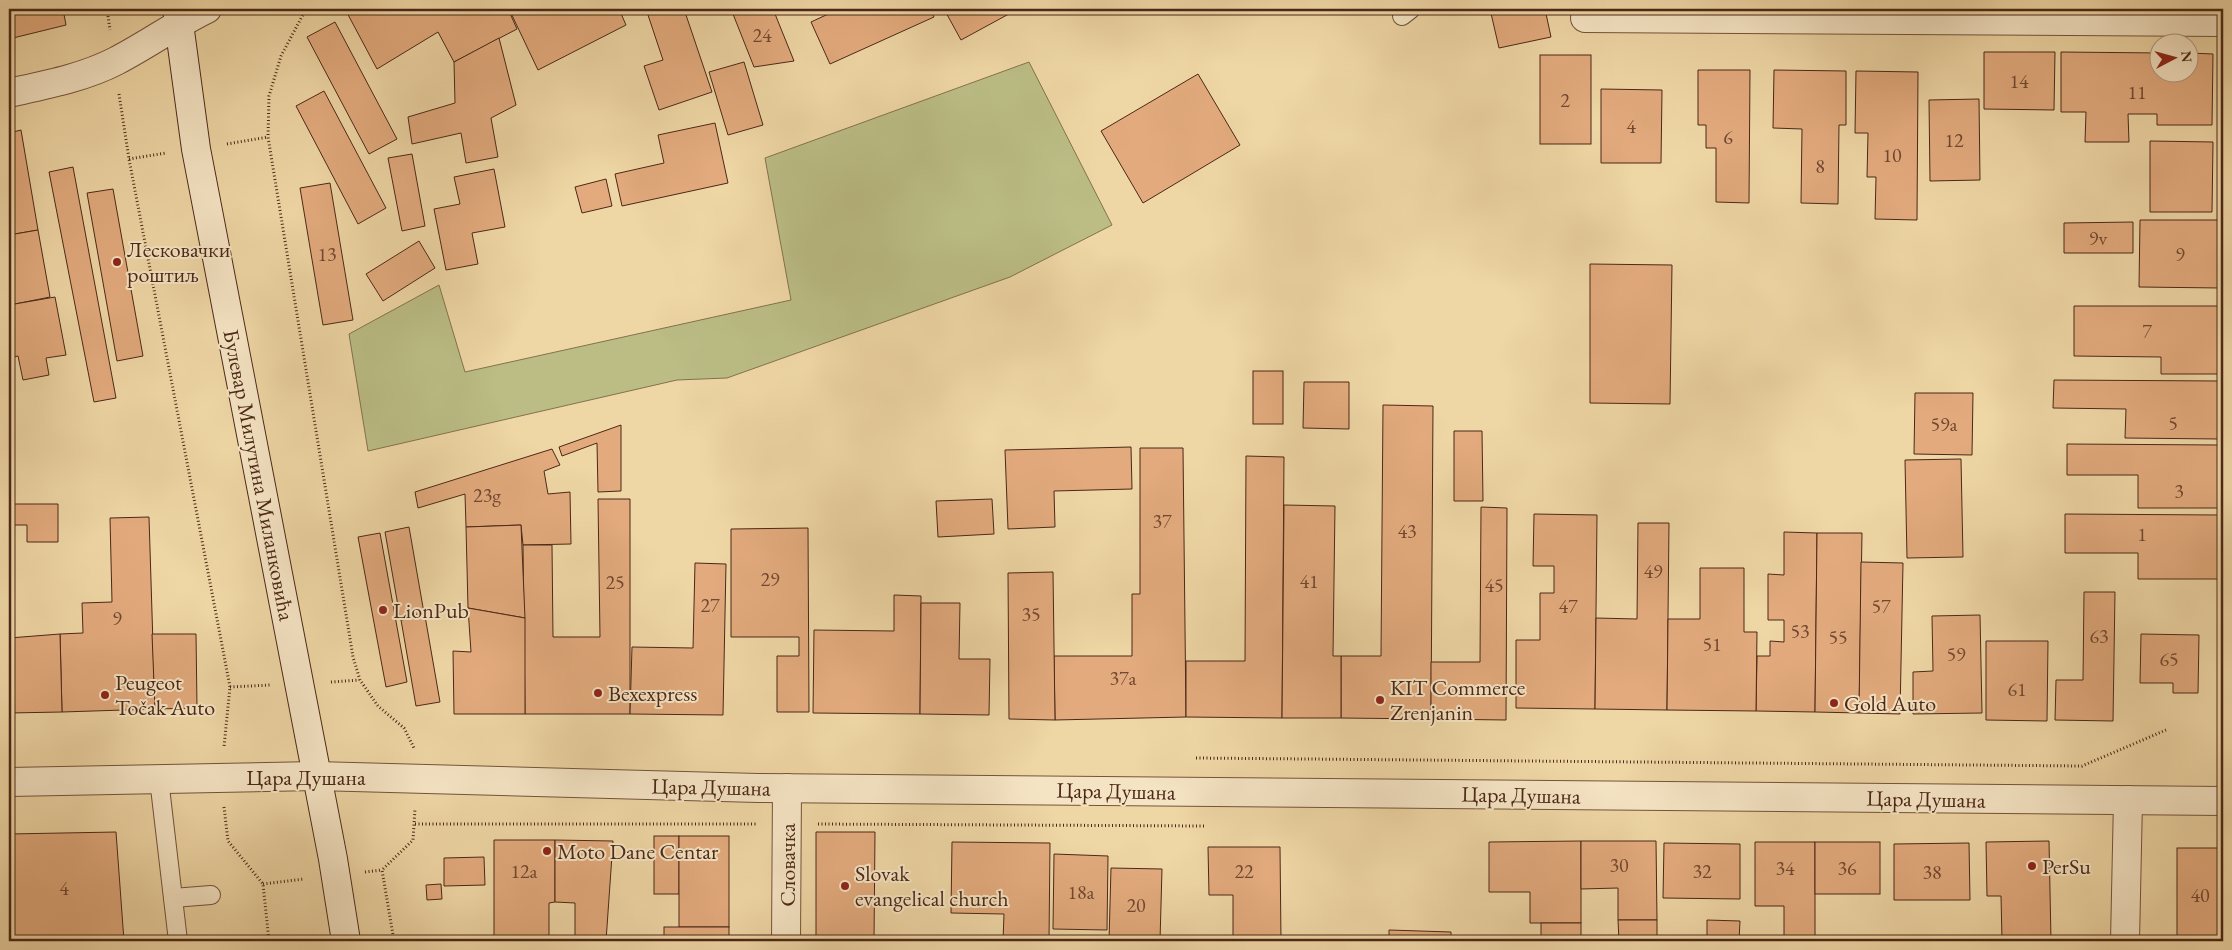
<svg xmlns="http://www.w3.org/2000/svg" width="2232" height="950" viewBox="0 0 2232 950" font-family="'EB Garamond',serif">
	<style>
		.green { fill: #bbbd85; stroke: #83724e }
		.building { fill: #e2aa7d; stroke: #4b2818 }
		.lines { fill: none; stroke-linecap: round; stroke-linejoin: round }
		.service-casing { stroke: #74543b; stroke-width: 20 }
		.minor-casing { stroke: #74543b; stroke-width: 30 }
		.tertiary-casing { stroke: #74543b; stroke-width: 30 }
		.secondary-casing { stroke: #4b2818; stroke-width: 30 }
		.path { stroke: #4b2818; stroke-width: 3; stroke-dasharray: 1 2.5; stroke-linecap: butt }
		.service { stroke: #f5e4c4; stroke-width: 18 }
		.minor { stroke: #f5e4c4; stroke-width: 28 }
		.tertiary { stroke: #f5e4c4; stroke-width: 28 }
		.secondary { stroke: #f5e4c4; stroke-width: 28 }
		.poi-dot { fill: #8f2418; stroke: #f5e4c4; stroke-width: 2 }
		.labels { text-anchor: middle; dominant-baseline: central; stroke-width: 4; stroke-linejoin: round; paint-order: stroke }
		.number-label { font-size: 20px; fill: #714831 }
		.poi-label { font-size: 22px; fill: #4b2818; stroke: #f5e4c4; text-anchor: start }
		.street-label { font-size: 22px; fill: #4b2818; stroke: #f5e4c4 }
	</style>
	<rect width="100%" height="100%" fill="#efd6a5"/>
	<filter id="stains"><feTurbulence type="fractalNoise" baseFrequency=".004" numOctaves="4"/><feColorMatrix values="0 0 0 0 .2 0 0 0 0 .09 0 0 0 0 .02 0 0 0 .5 -.17"/></filter>
	<radialGradient id="worn" r=".72"><stop offset=".6" stop-color="#630" stop-opacity="0"/><stop offset="1" stop-color="#630" stop-opacity=".3"/></radialGradient>
	<path class="green" d="M1029,62L1112,225L1010,277L727,378L677,380L368,451L349,334L439,285L465,372L791,300L765,158Z"/>
	<g class="building">
		<path d="M9,9H63L66,25L9,39Z"/>
		<path d="M345,9H508L517,29L454,62L438,32L377,69Z"/>
		<path d="M509,9H619L626,25L538,70Z"/>
		<path d="M646,9H684L712,92L659,110L644,66L663,60Z"/>
		<path d="M731,9H773L794,61L754,67Z"/>
		<path d="M839,9H930L934,17L830,64L811,22Z"/>
		<path d="M944,9H1018L961,40Z"/>
		<path d="M1490,9H1545L1551,37L1499,48Z"/>
		<path d="M335,22L397,139L369,154L307,37Z"/>
		<path d="M499,38L516,105L491,118L498,157L466,163L461,133L412,144L408,117L455,103L454,62Z"/>
		<path d="M1984,52H2055L2054,110L1984,109Z"/>
		<path d="M2061,52L2160,53V72H2190V53L2213,54L2212,125H2157V114H2128L2129,142H2085L2086,112H2061Z"/>
		<rect x="1540" y="55" width="51" height="89"/>
		<path d="M744,62L763,125L728,135L709,72Z"/>
		<path d="M1698,70H1750L1749,203L1716,202V148H1706V125H1698Z"/>
		<path d="M1774,70L1846,71V125H1839L1838,204L1801,203L1802,129L1773,128Z"/>
		<path d="M1856,71L1918,72L1917,220L1875,219L1876,177H1867L1868,133H1855Z"/>
		<path d="M1198,74L1240,145L1143,203L1101,131Z"/>
		<path d="M1601,89L1662,90L1661,163H1601Z"/>
		<path d="M324,91L386,208L358,224L296,106Z"/>
		<path d="M1979,99L1980,180L1930,181L1929,100Z"/>
		<path d="M715,123L728,183L622,206L615,174L664,163L658,135Z"/>
		<path d="M21,130L38,230L9,235V133Z"/>
		<path d="M2150,141L2213,142L2212,212H2150Z"/>
		<path d="M412,154L425,226L402,231L388,158Z"/>
		<path d="M73,167L116,398L94,402L49,172Z"/>
		<path d="M494,169L505,227L472,233L478,264L446,270L434,209L460,204L454,177Z"/>
		<path d="M606,179L612,206L582,213L575,187Z"/>
		<path d="M330,183L353,320L323,325L300,188Z"/>
		<path d="M113,189L143,356L117,361L87,193Z"/>
		<path d="M2140,220H2221V288L2139,287Z"/>
		<path d="M2133,222V253H2064V223Z"/>
		<path d="M38,230L50,297L10,305L9,235Z"/>
		<path d="M419,241L435,268L383,301L366,274Z"/>
		<path d="M1590,264L1672,265L1670,404L1590,403Z"/>
		<path d="M55,297L66,355L46,358L49,375L23,380L18,356L9,358V305Z"/>
		<path d="M2074,306H2221V374H2161V357L2074,356Z"/>
		<rect x="1253" y="371" width="30" height="53"/>
		<path d="M2054,380L2220,381V439L2125,438L2126,409L2053,408Z"/>
		<path d="M1304,382H1349V429L1303,428Z"/>
		<path d="M1915,393H1973L1972,455L1914,454Z"/>
		<path d="M1383,405L1433,406L1431,719L1341,718V656H1381Z"/>
		<path d="M621,425V491L598,492L597,443L562,456L559,447Z"/>
		<path d="M1454,431H1482L1483,501H1454Z"/>
		<path d="M2067,444L2220,445V508H2138V475H2067Z"/>
		<path d="M1131,447L1132,489L1054,491L1055,527L1008,529L1005,450Z"/>
		<path d="M1140,448H1183L1186,717L1055,720L1054,656H1132V594H1140Z"/>
		<path d="M552,449L560,465L544,471L548,494L570,492L571,544L523,545L521,525L466,527L465,494L418,508L415,492Z"/>
		<path d="M1246,456L1284,457L1282,718L1186,717V661H1245Z"/>
		<path d="M1961,459L1963,557L1907,558L1905,460Z"/>
		<path d="M598,499H630V714H525L523,545H552L553,637H600Z"/>
		<path d="M992,499L994,534L938,537L936,501Z"/>
		<path d="M9,504H58V542H27V525H9Z"/>
		<path d="M1284,505L1335,506L1333,656H1341V718H1282Z"/>
		<path d="M1481,507L1507,508L1506,720L1431,719V662H1480Z"/>
		<path d="M1534,514L1597,515L1595,709L1516,708V640H1540V593H1554V566H1533Z"/>
		<path d="M2065,514L2220,515L2219,579H2138V553H2065Z"/>
		<path d="M149,517L155,709L62,712L60,634L83,633L82,603L112,602L110,518Z"/>
		<path d="M1638,523H1669L1667,710L1595,709L1596,618L1637,619Z"/>
		<path d="M521,525L525,618L468,608L466,527Z"/>
		<path d="M409,527L424,613L400,617L385,532Z"/>
		<path d="M808,528L809,712H777V656H799V637H731V529Z"/>
		<path d="M1784,532L1817,533L1815,712L1756,711L1757,656H1770V641L1784,642V620H1768V574L1784,575Z"/>
		<path d="M380,533L407,682L386,687L358,537Z"/>
		<path d="M1817,533H1862L1859,713L1815,712Z"/>
		<path d="M1861,562L1903,563L1900,714L1859,713Z"/>
		<path d="M695,563L726,564L723,715L630,714L632,647L693,648Z"/>
		<path d="M1700,568H1744V632H1757L1756,711L1667,710L1668,619H1700Z"/>
		<path d="M1053,572L1055,720L1009,719L1008,573Z"/>
		<path d="M2084,592H2115L2113,721L2055,720L2056,680H2083Z"/>
		<path d="M894,595L921,596L920,714L813,713L814,630L894,631Z"/>
		<path d="M921,603H960L959,659H990L989,715L920,714Z"/>
		<path d="M468,608L525,618V714H454L453,651L471,652Z"/>
		<path d="M1980,615L1982,713L1913,714V672L1933,671L1932,616Z"/>
		<path d="M425,616L440,702L416,706L401,620Z"/>
		<path d="M60,634L62,712L9,713V638Z"/>
		<path d="M152,634H196L197,708L155,709Z"/>
		<path d="M2141,634L2199,635L2198,693H2173V683H2140Z"/>
		<path d="M1986,641H2048L2047,721L1986,720Z"/>
		<path d="M116,832L124,941H9V834Z"/>
		<path d="M816,832H875L874,941H816Z"/>
		<rect x="654" y="836" width="25" height="58"/>
		<rect x="679" y="836" width="50" height="91"/>
		<path d="M494,840H555V902L549,903V941H494Z"/>
		<path d="M555,840L613,841L606,941H575V903L555,902Z"/>
		<path d="M1581,841V923H1530V892H1489V842Z"/>
		<path d="M1581,841H1656L1657,920H1618V888L1581,889Z"/>
		<path d="M2049,841L2051,941H2002L2001,896H1987L1986,842Z"/>
		<path d="M952,842L1050,843L1049,941H1003L1004,914L951,913Z"/>
		<path d="M1755,842H1815V941H1784V906H1755Z"/>
		<rect x="1815" y="842" width="65" height="52"/>
		<path d="M1664,843L1740,844V899L1663,898Z"/>
		<path d="M1969,843L1970,900H1894V844Z"/>
		<path d="M1208,847H1280L1281,941H1233V895H1209Z"/>
		<rect x="2177" y="848" width="46" height="93"/>
		<path d="M1054,854L1108,856L1107,930L1053,929Z"/>
		<path d="M484,857L485,885L444,886V858Z"/>
		<path d="M1111,868L1162,869L1160,941H1109Z"/>
		<path d="M441,884L442,899L427,900L426,885Z"/>
		<path d="M1618,920H1657V941H1619Z"/>
		<path d="M1707,920L1740,921L1739,941H1707Z"/>
		<rect x="1541" y="923" width="40" height="18"/>
		<rect x="664" y="927" width="65" height="14"/>
		<path d="M1389,930L1451,932V941H1389Z"/>
	</g>
	<g class="lines">
		<defs>
			<g id="service">
				<path d="M1402,16L1411,9"/>
				<path d="M159,779L178,941"/>
				<path d="M173,898L211,895"/>
			</g>
			<g id="minor">
				<path d="M1585,18L2223,22"/>
				<path d="M9,93C45,85 83,78 116,61C147,45 176,24 207,9"/>
				<path d="M9,782L316,776"/>
				<path d="M786,941L787,788"/>
				<path d="M2125,941L2128,800"/>
			</g>
			<path id="tertiary" d="M316,776L758,788L2223,801"/>
			<path id="secondary" d="M177,9L196,149L333,859L346,941"/>
		</defs>
		<use href="#service" class="service-casing"/>
		<use href="#minor" class="minor-casing"/>
		<use href="#tertiary" class="tertiary-casing"/>
		<use href="#secondary" class="secondary-casing"/>
		<g class="path">
			<path d="M107,9L110,30"/>
			<path d="M306,9L281,56L269,96L268,137L353,657L360,680L378,706L404,728L414,748"/>
			<path d="M119,94L129,159L230,687L224,747"/>
			<path d="M227,144L268,137"/>
			<path d="M129,159L166,153"/>
			<path d="M331,682L359,680"/>
			<path d="M230,687L270,685"/>
			<path d="M1196,758L2082,766L2166,730"/>
			<path d="M224,807L228,841L263,884L269,941"/>
			<path d="M415,824H756"/>
			<path d="M818,824L1206,826"/>
			<path d="M365,872L382,870"/>
			<path d="M263,884L304,879"/>
			<path d="M394,941L382,870L413,840L415,809"/>
		</g>
		<use href="#service" class="service"/>
		<use href="#minor" class="minor"/>
		<use href="#tertiary" class="tertiary"/>
		<use href="#secondary" class="secondary"/>
	</g>
	<g class="poi-dot">
		<circle cx="117" cy="262" r="5"/>
		<circle cx="383" cy="610" r="5"/>
		<circle cx="598" cy="693" r="5"/>
		<circle cx="105" cy="695" r="5"/>
		<circle cx="1380" cy="700" r="5"/>
		<circle cx="1834" cy="703" r="5"/>
		<circle cx="547" cy="851" r="5"/>
		<circle cx="2032" cy="866" r="5"/>
		<circle cx="845" cy="886" r="5"/>
	</g>
	<g class="labels">
		<g class="number-label">
			<text x="762" y="35">24</text>
			<text x="2019" y="81">14</text>
			<text x="2137" y="92">11</text>
			<text x="1565" y="100">2</text>
			<text x="1631" y="126">4</text>
			<text x="1728" y="137">6</text>
			<text x="1954" y="140">12</text>
			<text x="1892" y="155">10</text>
			<text x="1820" y="166">8</text>
			<text x="2098" y="238">9v</text>
			<text x="327" y="254">13</text>
			<text x="2180" y="254">9</text>
			<text x="2147" y="331">7</text>
			<text x="2173" y="423">5</text>
			<text x="1944" y="424">59a</text>
			<text x="2179" y="491">3</text>
			<text x="487" y="495">23g</text>
			<text x="1162" y="521">37</text>
			<text x="1407" y="531">43</text>
			<text x="2142" y="534">1</text>
			<text x="1653" y="571">49</text>
			<text x="770" y="579">29</text>
			<text x="1309" y="581">41</text>
			<text x="615" y="582">25</text>
			<text x="1494" y="585">45</text>
			<text x="710" y="605">27</text>
			<text x="1568" y="606">47</text>
			<text x="1881" y="606">57</text>
			<text x="1031" y="614">35</text>
			<text x="117" y="618">9</text>
			<text x="1800" y="631">53</text>
			<text x="2099" y="636">63</text>
			<text x="1838" y="637">55</text>
			<text x="1712" y="644">51</text>
			<text x="1956" y="654">59</text>
			<text x="2169" y="659">65</text>
			<text x="1123" y="678">37a</text>
			<text x="2017" y="689">61</text>
			<text x="1619" y="865">30</text>
			<text x="1785" y="868">34</text>
			<text x="1847" y="868">36</text>
			<text x="524" y="871">12a</text>
			<text x="1244" y="871">22</text>
			<text x="1702" y="871">32</text>
			<text x="1932" y="872">38</text>
			<text x="64" y="888">4</text>
			<text x="1081" y="892">18a</text>
			<text x="2200" y="895">40</text>
			<text x="1136" y="905">20</text>
		</g>
		<g class="poi-label">
			<text x="127" y="249">Лесковачки<tspan x="127" dy="25">роштиљ</tspan></text>
			<text x="393" y="610">LionPub</text>
			<text x="115" y="682">Peugeot<tspan x="115" dy="25">Točak Auto</tspan></text>
			<text x="1390" y="687">KIT Commerce<tspan x="1390" dy="25">Zrenjanin</tspan></text>
			<text x="608" y="693">Bexexpress</text>
			<text x="1844" y="703">Gold Auto</text>
			<text x="557" y="851">Moto Dane Centar</text>
			<text x="2042" y="866">PerSu</text>
			<text x="855" y="873">Slovak<tspan x="855" dy="25">evangelical church</tspan></text>
		</g>
		<g class="street-label">
			<text transform="translate(259 475) rotate(79)">Булевар Милутина Миланковића</text>
			<text x="306" y="777">Цара Душана</text>
			<text transform="translate(711 787) rotate(1)">Цара Душана</text>
			<text transform="translate(1116 791) rotate(1)">Цара Душана</text>
			<text transform="translate(1521 795) rotate(1)">Цара Душана</text>
			<text transform="translate(1926 799) rotate(1)">Цара Душана</text>
			<text transform="translate(787 865) rotate(-90)">Словачка</text>
		</g>
	</g>
	<rect width="2232" height="950" fill="none" stroke="#efd6a5" stroke-width="30"/>
	<rect x="10" y="10" width="2212" height="930" fill="none" stroke="#4b2818" stroke-width="2.5"/>
	<rect x="15" y="15" width="2202" height="920" fill="none" stroke="#4b2818"/>
	<g transform="translate(2174 58) rotate(84)"><circle r="24" fill="#f5e4c4" stroke="#b1997f"/>
	<path d="M0-4L9 19L0 12L-9 19Z" fill="#8f2418"/>
	<text y="-8" font-size="14" font-weight="bold" text-anchor="middle" fill="#4b2818">N</text>
	</g>
	<rect width="100%" height="100%" filter="url(#stains)"/>
	<rect width="100%" height="100%" fill="url(#worn)"/>
</svg>
